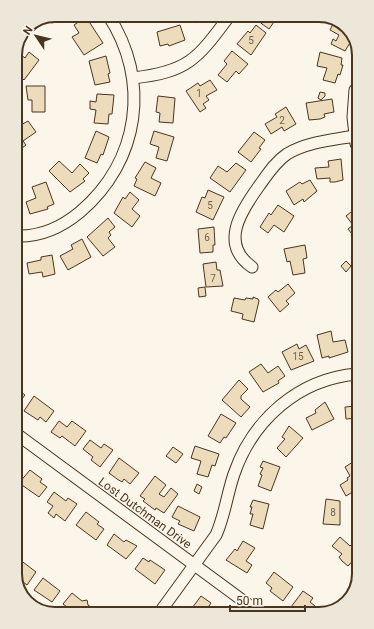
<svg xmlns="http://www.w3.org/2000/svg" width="374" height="629" viewBox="0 0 374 629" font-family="Roboto,sans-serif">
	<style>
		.building { fill: #ecdcbc; stroke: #4a3520 }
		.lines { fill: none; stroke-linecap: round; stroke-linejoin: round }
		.minor-casing { stroke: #4a3520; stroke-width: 13 }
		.minor { stroke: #fbf6e9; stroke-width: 11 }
		.labels { text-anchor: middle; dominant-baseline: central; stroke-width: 3; stroke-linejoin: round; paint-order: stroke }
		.number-label { font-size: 10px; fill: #725f47 }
		.street-label { font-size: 12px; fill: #4a3520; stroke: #fbf6e9 }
		.rim { fill: none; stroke: #4a3520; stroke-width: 2 }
	</style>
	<rect width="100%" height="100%" fill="#fbf6e9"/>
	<g class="building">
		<path d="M55,15H59L53,23L46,19Z"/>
		<path d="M139,15H155L143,22Z"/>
		<path d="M188,15H206L204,17L202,15L197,23Z"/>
		<path d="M256,15H279L269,29L254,18Z"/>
		<path d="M86,17L103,43L84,55L72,37L79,33L74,25Z"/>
		<path d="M335,20L341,22L354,36L345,51L331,44L333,39L336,41L339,35L330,30Z"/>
		<path d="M180,25L185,40L169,46L168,44L160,46L157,32Z"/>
		<path d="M256,25L266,33L251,55L237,44L248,31L250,33Z"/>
		<path d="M16,51L25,58L29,52L39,60L24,80L15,71L17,68L15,66Z"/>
		<path d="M232,51L248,64L239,74L236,71L227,82L218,75L227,64L224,61Z"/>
		<path d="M320,52L342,58L341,65H343L340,75L338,74L335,83L323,80L327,68L317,66Z"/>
		<path d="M106,56L110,73L108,74L110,82L95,85L89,61Z"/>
		<path d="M210,80L217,90L206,96L209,100L203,104L206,108L200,112L186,91L198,83L200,86Z"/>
		<path d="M26,86H45V112H32V100H28Z"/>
		<path d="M320,92L325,93V96L321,100L318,98Z"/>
		<path d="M97,94L114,95L112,114H109L108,124L94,123L96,110L90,109V101L96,102Z"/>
		<path d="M158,96L175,98L173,123L159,122L160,113L156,112Z"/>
		<path d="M332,99L334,112L324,114L325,117L320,119L309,120L306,103Z"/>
		<path d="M286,107L296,124L284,131L282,127L271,134L265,124L277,117L275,114Z"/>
		<path d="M28,121L36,132L23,141L26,145L18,151L16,148V125L19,123L21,125Z"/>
		<path d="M96,131L109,137L103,155L101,154L97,163L85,158Z"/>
		<path d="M154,131L174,137L167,161L156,158L159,147L150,144Z"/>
		<path d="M254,132L265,140L259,148L261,149L251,162L238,152Z"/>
		<path d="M341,159L343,180L335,182H330V178L317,179L315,168L329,167L328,161Z"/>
		<path d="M59,161L72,173L80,164L89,173L83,179L85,181L70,192L49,171Z"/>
		<path d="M145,162L156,168L151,178L161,183L155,196L134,186L137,179L135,178Z"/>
		<path d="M236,163L246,170L230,192L210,178L218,166L227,172Z"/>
		<path d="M310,180L317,191L304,202L303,199L294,205L286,191L300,182L302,184Z"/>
		<path d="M46,182L54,204L47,207L48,209L30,214L26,202L36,198L32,187Z"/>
		<path d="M208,190L224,197L213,220L196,212L202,197L205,198Z"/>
		<path d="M130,192L139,200L132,209L140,216L132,227L114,213L123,197L125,199Z"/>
		<path d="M278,205L294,216L284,232L274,225L268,233L260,227L269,213L271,215Z"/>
		<path d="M356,208V239L348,229L353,225L346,216Z"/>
		<path d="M108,218L115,227L109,232L111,235L108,238L115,247L103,256L87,237Z"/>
		<path d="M214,227L215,245H213V252L200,253L198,229Z"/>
		<path d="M82,239L91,257L68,270L60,256L73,249L71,245Z"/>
		<path d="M305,245L307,258L303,259L305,273L293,275L290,261L287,262L284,249Z"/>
		<path d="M52,255L55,274L43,277L42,272L29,274L27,263L41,260V257Z"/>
		<path d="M346,261L351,266L346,272L341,266Z"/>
		<path d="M216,262L217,270H220L223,286L206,287L203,264Z"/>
		<path d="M288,284L295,293L286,301L289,304L280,312L268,297L276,290L278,292Z"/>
		<path d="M205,287L206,296L199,297L198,288Z"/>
		<path d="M253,297L258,299L259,301L254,322L242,319L243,314L231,311L234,298L245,300L246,298L253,299Z"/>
		<path d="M331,331L333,342L345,340L348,352L329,358V356L322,358L317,335Z"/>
		<rect x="356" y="333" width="1" height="14"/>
		<path d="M297,344L299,349L306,345L314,361L291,370L282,352Z"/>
		<path d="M261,364L268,373L278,366L285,376L278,381L279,383L263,392L249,372Z"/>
		<path d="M239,380L248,389L241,396V399L250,407L241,417L222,400Z"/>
		<path d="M18,390L25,395L18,404Z"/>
		<path d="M354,395H358V419V418L346,419L345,407L356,406Z"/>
		<path d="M34,396L54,411L46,422L40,417L38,420L24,411Z"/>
		<path d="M325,402L334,419L312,430L306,418L316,413L315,410Z"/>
		<path d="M221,414L236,423L226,438L224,437L220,443L208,436Z"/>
		<path d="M59,421L67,427L72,421L86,431L75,446L62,436L60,438L51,432Z"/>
		<path d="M289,426L303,438L286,457L277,448L285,439L282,437Z"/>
		<path d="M90,440L101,448L104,444L113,450L100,467L91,460L93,457L83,449Z"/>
		<path d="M195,446L219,454L215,466L212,465L208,477L197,474L201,461L191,458Z"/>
		<path d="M173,447L183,454L176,463L166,456Z"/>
		<path d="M119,458L139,473L130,484L124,479L122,482L117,479L109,473Z"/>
		<path d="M356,460L358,463V491L356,493L354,491L346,496L340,485L348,480L347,478L350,476L345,467Z"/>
		<path d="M263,461L280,467L271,491L258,486L262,475L260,474L263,468L260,467Z"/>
		<path d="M30,470L42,479L40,482L47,487L39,497L19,483Z"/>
		<path d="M155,476L166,485L159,494L164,497L171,488L178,494L164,513L156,508L155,510L143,501L145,499L140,496Z"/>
		<path d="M197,484L202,487L199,494L194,491Z"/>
		<path d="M54,492L66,501L68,498L77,504L65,521L56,514L54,518L48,513L53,506L47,502Z"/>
		<path d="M326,499L340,501V525L323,524Z"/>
		<path d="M253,500L269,504L263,529L250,525L253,514H250L252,507H250Z"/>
		<path d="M178,506L200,517L194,531L178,524L180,521L172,517Z"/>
		<path d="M86,512L99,522L97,524L104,529L96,540L76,525Z"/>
		<path d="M114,534L124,542L126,540L137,546L126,559L107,545Z"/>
		<path d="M340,537L350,546L353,543L359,548V554L348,566L342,561L339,557L342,554L332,546Z"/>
		<path d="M243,541L255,548L246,561L252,565L247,573L226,560L235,549L237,551Z"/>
		<path d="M143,558L149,562L150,560L165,570L155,584L135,569Z"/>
		<path d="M19,559L36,572L27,585L19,579Z"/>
		<path d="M274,572L293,587L283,601L270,591L272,588L266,583Z"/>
		<path d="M43,578L60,591L52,602L34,590Z"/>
		<path d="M303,591L313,598L310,602L320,610L296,611L291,607Z"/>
		<path d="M72,593L82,601L87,600L88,605L95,610L92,613H69L71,610L63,604Z"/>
		<path d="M201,596L211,603L209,606L216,612H189Z"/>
	</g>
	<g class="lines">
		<defs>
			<g id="minor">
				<path d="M133,78C189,72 198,58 230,15"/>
				<path d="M355,90L353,117L356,144"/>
				<path d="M16,236C40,237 62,227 80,212C140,161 151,80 108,15"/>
				<path d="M252,267C219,244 241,211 259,186C267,175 275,162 287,154C307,142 332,140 354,136"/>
				<path d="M18,435L257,611"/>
				<path d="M160,612L216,535C225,515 227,494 234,474C253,419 299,379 357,374"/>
			</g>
		</defs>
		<use href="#minor" class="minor-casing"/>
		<use href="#minor" class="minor"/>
	</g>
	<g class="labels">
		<g class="number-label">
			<text x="251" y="40">5</text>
			<text x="199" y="93">1</text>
			<text x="282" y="120">2</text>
			<text x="210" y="205">5</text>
			<text x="207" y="237">6</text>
			<text x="213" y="278">7</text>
			<text x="298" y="356">15</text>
			<text x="333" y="512">8</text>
		</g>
		<g class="street-label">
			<text transform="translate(145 513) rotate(36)">Lost Dutchman Drive</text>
		</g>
	</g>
	<path d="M0 0H374V629H0ZM55 22H319A33 33 0 0 1 352 55V574A33 33 0 0 1 319 607H55A33 33 0 0 1 22 574V55A33 33 0 0 1 55 22Z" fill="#ede7d9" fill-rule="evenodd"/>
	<path class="rim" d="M55 22H319A33 33 0 0 1 352 55V574A33 33 0 0 1 319 607H55A33 33 0 0 1 22 574V55A33 33 0 0 1 55 22Z"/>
	<g transform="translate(36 36) rotate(305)" stroke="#fbf6e9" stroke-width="3" paint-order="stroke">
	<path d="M0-3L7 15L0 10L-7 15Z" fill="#4a3520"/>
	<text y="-6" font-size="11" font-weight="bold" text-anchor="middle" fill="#4a3520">N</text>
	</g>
	<path d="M230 605v6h75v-6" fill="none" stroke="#4a3520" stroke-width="2"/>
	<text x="236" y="605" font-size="12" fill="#4a3520" stroke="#fbf6e9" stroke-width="3" paint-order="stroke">50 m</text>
</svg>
